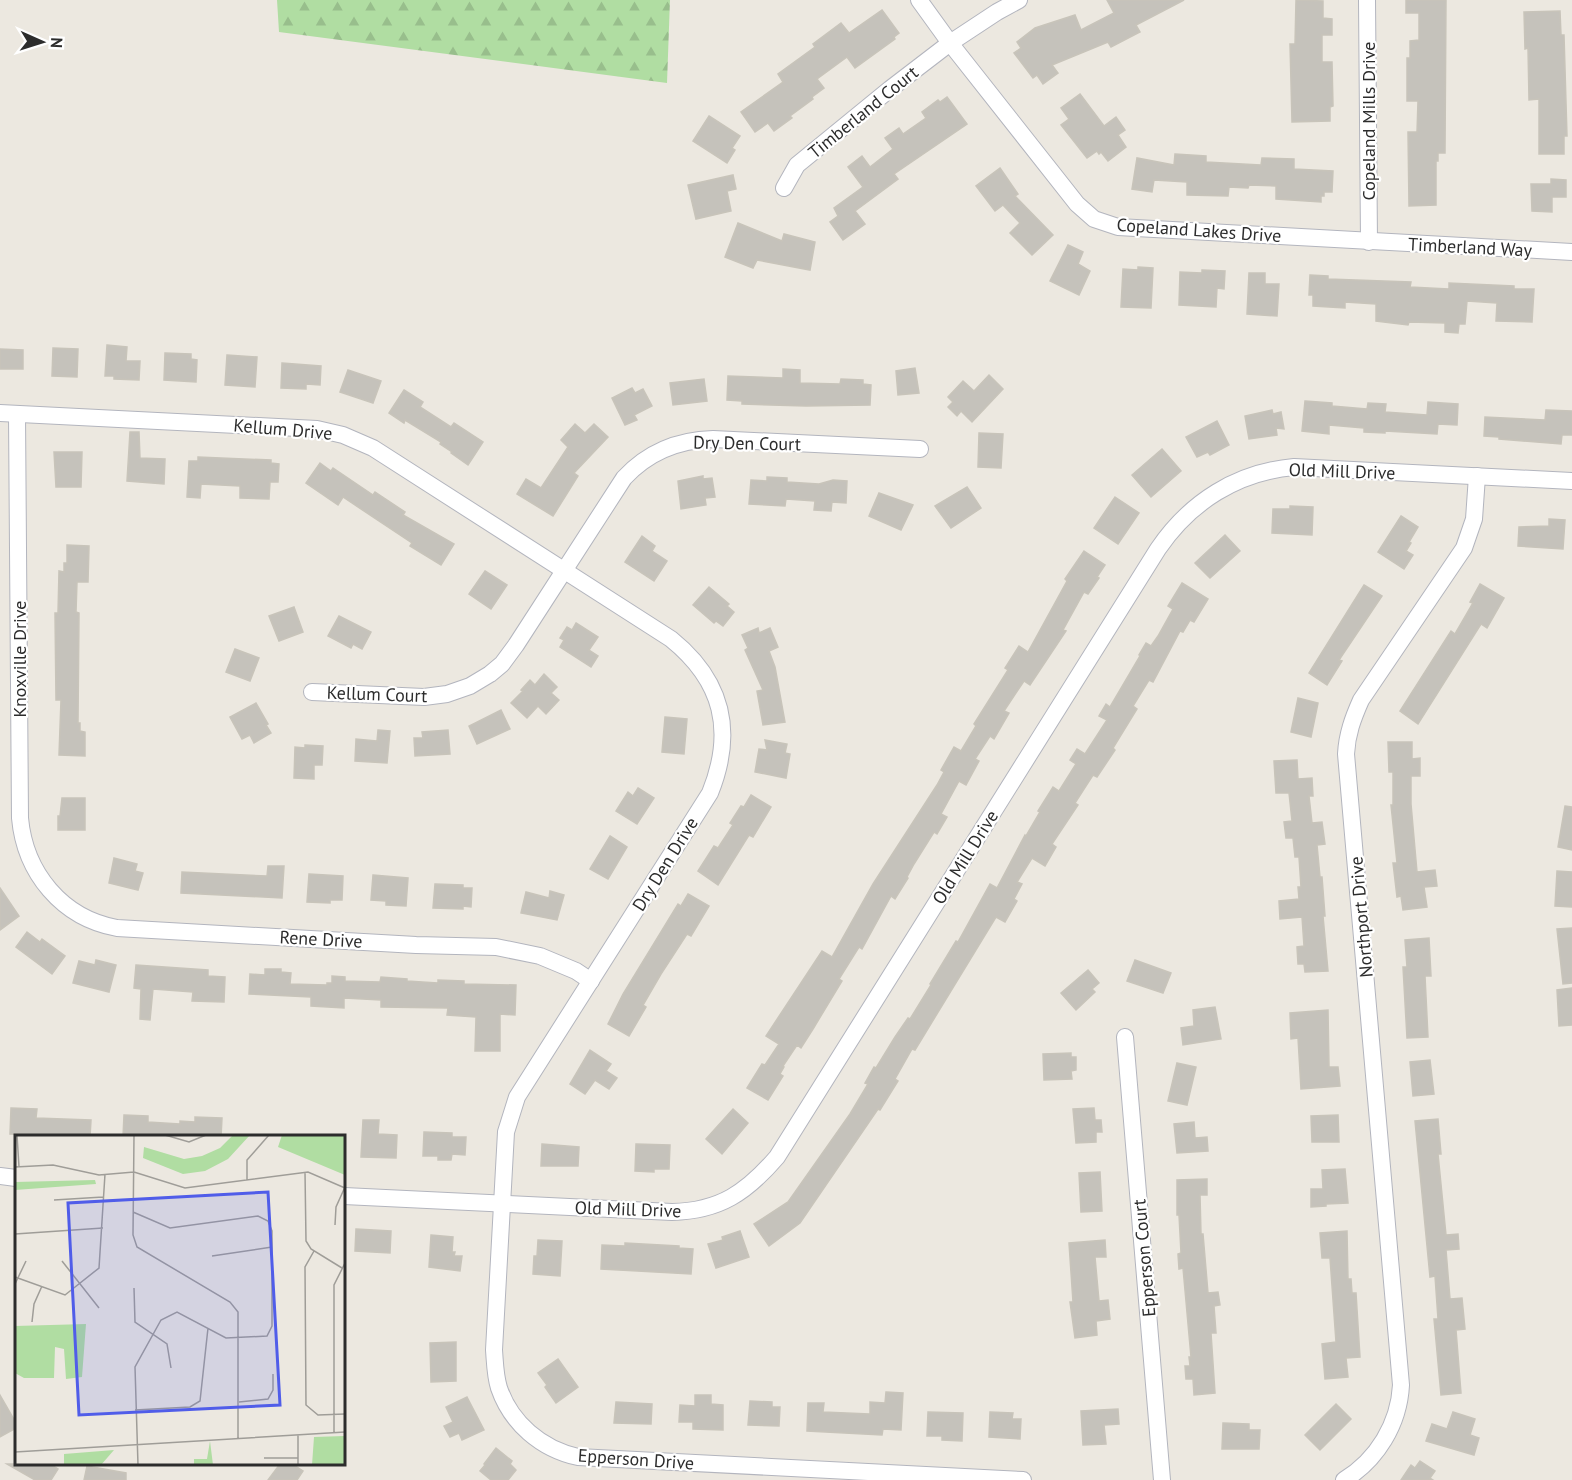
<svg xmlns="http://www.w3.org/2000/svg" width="1572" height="1480" viewBox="0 0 1572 1480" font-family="'PT Sans',sans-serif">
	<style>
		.forest { fill: url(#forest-firs) }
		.building { fill: #c5c2bb; stroke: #c8c4ba; stroke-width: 1.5 }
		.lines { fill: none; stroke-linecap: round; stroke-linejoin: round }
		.street-casing { stroke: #b3b5be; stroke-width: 18 }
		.street { stroke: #fff; stroke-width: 16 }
		.labels { text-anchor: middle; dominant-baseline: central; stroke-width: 4.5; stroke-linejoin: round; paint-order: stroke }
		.street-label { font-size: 18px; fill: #2c2c2c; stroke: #fff }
		.inset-road { fill: none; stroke: #9f9d98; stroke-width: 1.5 }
		.view { fill: #505de9; fill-opacity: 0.15; stroke: #505de9; stroke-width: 3 }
		.inset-edge { fill: none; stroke: #2c2c2c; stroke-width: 3 }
	</style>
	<defs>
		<pattern id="forest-firs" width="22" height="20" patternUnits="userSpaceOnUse" patternTransform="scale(1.5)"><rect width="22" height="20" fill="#b0dda2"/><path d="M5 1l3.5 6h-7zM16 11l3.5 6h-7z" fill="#98be8c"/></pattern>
	</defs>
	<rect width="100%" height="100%" fill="#ece8e0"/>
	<path class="forest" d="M277,0H670L667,83L279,32Z"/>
	<g class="building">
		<path d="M1107,0H1184L1136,25L1140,32L1111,47L1108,42L1052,65L1058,73L1043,84L1037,75L1033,78L1014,53L1021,48L1017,42L1035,28L1075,15L1081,30L1114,13Z"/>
		<path d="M1296,0L1323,1V18L1332,19V35H1322V62H1332L1333,106L1330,107V121L1292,122L1290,44H1295Z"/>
		<path d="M1406,0H1446L1445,153H1438V161H1436V205L1409,206L1408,132H1417L1418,101H1407V58H1410V41L1419,40V13H1406Z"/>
		<path d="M882,10L899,33L894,37L895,39L855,68L847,57L817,79L824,88L812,97L813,99L790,116L792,118L774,131L768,123L755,132L741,112L783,82L778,74L815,47L813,44L841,23L849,33Z"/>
		<path d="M1560,11L1561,35H1564L1567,136H1564V154H1539V99L1529,100L1528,48L1525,49L1524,12Z"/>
		<path d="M1080,94L1104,126L1116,117L1125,130L1118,135L1126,147L1108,161L1101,152L1099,154L1097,151L1087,158L1061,125L1069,119L1061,108Z"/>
		<path d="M947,97L967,124L894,174L898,179L855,211L865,224L843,240L830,222L838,216L834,208L863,187L848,167L862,156L870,167L893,149L885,138L899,128L903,134L926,118L922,112L938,100L940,102Z"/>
		<path d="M709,116L740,136L732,148L735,150L727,163L693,141Z"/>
		<path d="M1175,154L1206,156V162L1261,165L1262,158L1294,159V169L1333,171L1332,192H1324V196H1321V202L1276,199V186L1249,185L1248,188L1229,187L1228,196L1187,195V182L1154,180L1152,192L1132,189L1137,158L1174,165Z"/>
		<path d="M1000,168L1018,194L1015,196L1053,235L1032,255L1010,233L1020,223L1003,205L995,211L976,186Z"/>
		<path d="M733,175L736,189L727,191L731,211L696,219L688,185Z"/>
		<path d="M1551,179L1566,180V197H1552V212L1532,211L1531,184H1551Z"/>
		<path d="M738,223L782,241L784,234L815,242L810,270L757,260L753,268L725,257Z"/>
		<path d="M1068,245L1083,252L1078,264L1090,271L1079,295L1050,281Z"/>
		<path d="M1138,267L1153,268L1151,308L1121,307L1123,269L1138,270Z"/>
		<path d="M1202,270L1225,271L1224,289L1217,288L1216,307L1179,305L1180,272L1202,273Z"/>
		<path d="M1249,273H1265V284H1279L1277,316L1247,314Z"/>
		<path d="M1310,275L1328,276V279L1411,282L1410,287L1449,289V283L1514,286V289H1534L1532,322L1496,321L1497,303L1467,301L1465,324H1459L1458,333L1445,332V323L1409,322L1408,325L1376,321V304L1345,302V308L1313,306V295H1309Z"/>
		<path d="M107,345L127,347L126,361H140L139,380L114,379V376H105Z"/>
		<path d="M53,348L78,349L77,377L52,376Z"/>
		<path d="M0,349L23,350V369H0Z"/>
		<path d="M165,353L191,354V359L197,360L196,382L164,380Z"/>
		<path d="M227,355L257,357L255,387L225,385Z"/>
		<path d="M282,363L321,366L320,385L306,384V389L281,388Z"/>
		<path d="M915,368L919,393L898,395L896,371Z"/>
		<path d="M783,369L800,370V383L840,384L841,379L863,380V384L871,385L870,405L806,406L742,404V401L727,400L728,376L783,378Z"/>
		<path d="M348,370L381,381L373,403L340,392Z"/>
		<path d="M989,375L1003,389L972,422L961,411L957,416L948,407L953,402L948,397L963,381L974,391Z"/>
		<path d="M704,379L707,401L673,405L670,383Z"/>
		<path d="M632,388L635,393L643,389L652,406L634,415L637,420L625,425L612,398Z"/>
		<path d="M404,390L423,402L420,407L451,427L454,423L483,442L468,465L451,453L452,452L440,444L441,442L405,420L404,423L389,413Z"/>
		<path d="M1305,401L1332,403V406L1367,409L1368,403L1386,404L1385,412L1427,415L1428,402L1458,404L1457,425L1438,424L1437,434L1385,431V433L1364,432V428L1329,425V434L1302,431Z"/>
		<path d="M1272,410L1273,414L1281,412L1284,429L1276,428L1277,435L1249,439L1245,416Z"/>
		<path d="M1546,410L1572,411V435H1562L1561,444L1499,439V437L1484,436L1485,417L1545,420Z"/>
		<path d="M1217,421L1229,445L1210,455L1208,452L1197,457L1186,437Z"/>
		<path d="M575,424L585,433L594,424L608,437L574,473L578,476L553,516L517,494L526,479L541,488L568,447L561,440Z"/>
		<path d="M130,432H139L140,458L165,459L164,484L127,481Z"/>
		<path d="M979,433L1003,434L1001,468L978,467Z"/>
		<path d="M1162,449L1181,471L1151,497L1132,475Z"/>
		<path d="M54,452H82L81,487H56Z"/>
		<path d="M198,457L271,460V463L279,464L278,482H270L269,499L240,498V486L201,484L200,498L187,497L189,461H198Z"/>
		<path d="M320,463L331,471L333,468L373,495L375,492L405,512L403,515L454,544L441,565L410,546L412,543L343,497L338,505L306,483Z"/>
		<path d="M703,476V479L712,478L715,497L705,498L706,505L681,509L678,481Z"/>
		<path d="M767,477L787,478V482L819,484L833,480L847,481L846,503L832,502L831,511L814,510L815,501L786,499L785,506L749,504L751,480L767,481Z"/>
		<path d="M967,487L981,508L951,528L935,506Z"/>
		<path d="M879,493L913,505L901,530L869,516Z"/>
		<path d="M1115,497L1139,513L1118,544L1094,528Z"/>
		<path d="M1290,506L1313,507L1312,535L1272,533L1273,509H1290Z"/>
		<path d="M1401,516L1418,527L1409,542L1411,543L1406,551L1413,555L1404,569L1378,552Z"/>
		<path d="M1549,519L1565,520L1563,549L1518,546L1519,527L1549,526Z"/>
		<path d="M1225,535L1240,551L1210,578L1195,563Z"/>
		<path d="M642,536L655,546L652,551L667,561L654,581L625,562Z"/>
		<path d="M67,545L89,546L88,582H77L76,612L79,613L78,723H80V731L85,732V756L59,755L61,700H56L55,613H58L59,571L64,572V563H67Z"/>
		<path d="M1084,551L1105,565L1097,577L1099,578L1088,594L1084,592L1063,630L1066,631L1030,685L1024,681L1004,711L1009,713L994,739L990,736L975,759L979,761L966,785L959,781L941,814L947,817L937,834L934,832L914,864L907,877L908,878L895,899L891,896L862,949L859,947L839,979L842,981L813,1029L801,1048L797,1045L783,1066L784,1067L780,1074L783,1076L768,1100L747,1088L762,1064L765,1065L779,1044L766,1036L822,951L832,957L873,884L937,785L944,772L941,770L954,747L961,751L976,726L974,724L1008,670L1005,668L1019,646L1028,652L1067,581L1065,579Z"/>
		<path d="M485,571L507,585L491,609L469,594Z"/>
		<path d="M1182,583L1208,599L1194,622L1190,620L1183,632L1180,631L1153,682L1149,680L1133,706L1137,709L1113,748L1115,750L1097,777L1093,775L1075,803L1078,805L1052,844L1056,847L1045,866L1032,858L1017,882L1022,884L1014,899L1017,901L1005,922L996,917L915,1050L912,1049L895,1079L898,1081L880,1110L878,1109L800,1223L769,1246L754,1224L788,1202L850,1114L868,1084L865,1083L874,1067L876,1068L895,1037L908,1018L910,1019L931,985L930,984L956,941L958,942L990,884L997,888L1025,835L1026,836L1040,812L1038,811L1053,787L1059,791L1076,764L1070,760L1077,749L1085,754L1107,720L1099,716L1106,704L1110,707L1140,656L1139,655L1146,643L1151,646L1158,636L1173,609L1168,606Z"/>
		<path d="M1480,584L1504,598L1487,628L1481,624L1418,724L1400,711L1451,631L1455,634L1473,603L1470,602Z"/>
		<path d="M1364,585L1382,596L1339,660L1342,661L1327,685L1309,673Z"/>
		<path d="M709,587L729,604L727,606L734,612L723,626L716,621L714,623L693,605Z"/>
		<path d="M294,607L303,632L279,641L269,616Z"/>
		<path d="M339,616L371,632L362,649L353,644L351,648L328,636Z"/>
		<path d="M576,623L598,637L589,650L598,656L591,667L560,647L564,640L560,638L567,627L572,630Z"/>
		<path d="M758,628L759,633L770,628L778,647L769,651L775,667L785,722L763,725L757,691L763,690L745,650L748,648L742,635Z"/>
		<path d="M235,649L259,658L250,681L226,672Z"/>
		<path d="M544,674L557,687L551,693L559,700L546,714L538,706L527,718L511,703L523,691L521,690L530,680L535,685Z"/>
		<path d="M1298,698L1318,703L1311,737L1291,732Z"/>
		<path d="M256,703L268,724L266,725L271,733L254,743L250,735L242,739L230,717Z"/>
		<path d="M501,710L510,729L477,744L469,726Z"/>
		<path d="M665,717L687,719L684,754L662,752Z"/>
		<path d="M378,730L390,731L387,763L355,761L356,739L377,741Z"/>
		<path d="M448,730L450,754L415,756L414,738H423L422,732Z"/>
		<path d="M765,740L787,744L785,753L790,754L786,778L755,772L759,749L767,750Z"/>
		<path d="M1388,742H1412V759L1420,758V776H1411V804L1417,872L1435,870L1437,886L1424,887L1427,907L1403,910L1401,896L1397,897L1393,863H1397L1391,805H1393V772H1389Z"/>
		<path d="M305,745L323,746L322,765H314V779L294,778L295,747L305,748Z"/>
		<path d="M1297,760L1298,779L1312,778L1313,796H1309L1312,823L1322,822L1325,844L1317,845L1320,877H1322L1325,916H1323L1328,971L1305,972L1304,964H1298L1297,947L1304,946L1302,917L1280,919L1279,901L1299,899L1298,887H1301L1299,857H1295L1293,838H1286L1284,822L1292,821L1289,793H1276L1274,761Z"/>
		<path d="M638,788L654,798L637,824L616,811L628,792L633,796Z"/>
		<path d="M751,795L771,807L753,837L749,835L718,885L698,871L714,846L718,848L733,825L730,823L741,806L744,807Z"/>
		<path d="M62,798H85V830H58V816H60Z"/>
		<path d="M1565,806L1572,807V850L1558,847Z"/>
		<path d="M610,836L627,847L608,879L590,869Z"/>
		<path d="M114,858L137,864L135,871L143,873L138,890L109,883Z"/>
		<path d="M268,866H284L282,898L181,893L182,872L267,876Z"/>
		<path d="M1557,871L1572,872V907L1555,906Z"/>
		<path d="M309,874L343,876L342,900H330V903L307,902Z"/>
		<path d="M373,875L408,878L406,906L386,905V901L371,900Z"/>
		<path d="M435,884L463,885V888H472L471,907L463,906V909L433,908Z"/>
		<path d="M0,888L19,916L0,930Z"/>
		<path d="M550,891L564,895L557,920L521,913L526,892L549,898Z"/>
		<path d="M688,894L709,906L691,936L687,934L661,974L643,1005L646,1007L629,1036L608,1024L623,994L678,904L681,906Z"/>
		<path d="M1572,928V983L1563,984L1557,929Z"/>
		<path d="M27,932L40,942L42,939L65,956L52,974L16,947Z"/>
		<path d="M1429,938L1431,976H1425L1428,1037L1407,1038L1403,967H1407L1405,940Z"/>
		<path d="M96,960L116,965L109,992L73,983L79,961L95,965Z"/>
		<path d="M1135,960L1171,973L1163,993L1127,981Z"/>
		<path d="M136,965L208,970V976L225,977L224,1002L192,1001L193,992L153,989L150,1020L140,1019L141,989L134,988Z"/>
		<path d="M265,969H281V972L291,973L290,984L327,985V983H332V976L345,977V981L380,982L381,977L407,979V981L438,983V980L464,981V984L516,985L515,1015L500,1014V1051H475L476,1017L447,1015L448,1008L381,1007V1000L344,998V1008L311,1006V997L249,994L250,974L265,975Z"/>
		<path d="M1088,970L1099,983L1092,989L1095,992L1076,1010L1061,993Z"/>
		<path d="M1572,988V1025L1559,1026L1557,990Z"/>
		<path d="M1215,1007L1221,1039L1183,1045L1181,1028L1194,1026L1193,1010Z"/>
		<path d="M1328,1010L1329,1067H1338L1340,1086L1301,1089L1298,1038L1291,1039L1290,1013Z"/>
		<path d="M590,1050L611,1064L606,1071L617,1078L609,1089L595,1080L585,1094L570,1084Z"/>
		<path d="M1071,1053V1057H1076V1070L1071,1071L1072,1079L1044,1080L1043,1054Z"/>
		<path d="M1430,1060L1434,1094L1413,1096L1410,1062Z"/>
		<path d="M1177,1063L1196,1067L1187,1105L1168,1101Z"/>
		<path d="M11,1108L37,1109L36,1118L91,1120L90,1137L10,1134Z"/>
		<path d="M1094,1108L1095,1120H1101L1102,1132H1096V1142L1076,1143L1073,1109Z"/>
		<path d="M733,1109L748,1123L722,1154L706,1139Z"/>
		<path d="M124,1115L148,1116V1122L180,1124V1121L195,1122V1117L222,1118L221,1137H123Z"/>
		<path d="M1338,1115L1339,1142H1312L1311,1116Z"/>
		<path d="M1438,1119L1441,1154H1438L1446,1235L1458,1234L1459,1249L1446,1250L1450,1299L1462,1298L1465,1329L1456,1330L1461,1393L1441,1395L1434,1319H1438L1435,1276L1430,1277L1415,1121Z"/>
		<path d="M363,1120H379L378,1134L397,1135L396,1158L361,1157Z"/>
		<path d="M1194,1122L1195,1138L1207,1137L1208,1151L1177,1153L1174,1124Z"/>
		<path d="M424,1132L452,1133V1137H466L465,1155L452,1154L451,1160H438V1156H423Z"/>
		<path d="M542,1144L579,1147L578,1166H541Z"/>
		<path d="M636,1144L670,1145L669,1169H654V1172L635,1171Z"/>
		<path d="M1345,1169L1348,1203L1326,1204V1206L1311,1207V1189H1323L1322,1170Z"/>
		<path d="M1100,1172L1102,1211L1081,1212L1079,1173Z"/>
		<path d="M1207,1179V1195H1200L1201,1234H1203L1208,1293L1218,1292L1220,1305L1214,1306L1216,1333H1211L1215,1393L1194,1395L1193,1379H1186L1185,1366H1190L1189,1357H1191L1183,1268L1179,1269L1178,1254L1181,1253L1179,1215H1177V1180Z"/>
		<path d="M356,1229L391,1231L390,1253L355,1251Z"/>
		<path d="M740,1231L749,1257L716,1268L708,1244L723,1240L722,1237Z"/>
		<path d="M1347,1231L1348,1279H1351L1352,1293H1356L1360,1357L1346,1358L1348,1377L1325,1379L1322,1344L1336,1342L1330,1258H1322L1320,1233Z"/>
		<path d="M431,1235L453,1237L452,1252H455L454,1256H462L460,1271L429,1267Z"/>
		<path d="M538,1240L562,1241L560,1276L533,1274L534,1256H537Z"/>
		<path d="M1105,1240L1106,1257H1095L1099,1301L1108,1300L1110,1319L1096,1321L1097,1335L1075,1338L1070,1302H1073L1069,1243Z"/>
		<path d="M625,1243L679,1246V1248L693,1249L691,1274L601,1269L602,1245L625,1246Z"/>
		<path d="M456,1342V1381L431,1382L430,1343Z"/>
		<path d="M558,1359L578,1387L556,1403L545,1387L547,1385L538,1373Z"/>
		<path d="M886,1392L903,1393L901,1430L883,1429L882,1435L807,1431L808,1403H824L823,1412L870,1414V1402L885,1403Z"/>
		<path d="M0,1395L16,1423V1428L0,1437Z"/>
		<path d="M695,1395H711V1404L723,1405V1430L693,1429V1422H679L680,1405L695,1406Z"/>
		<path d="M467,1397L484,1430L462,1440L459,1433L450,1437L444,1426L453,1422L446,1407Z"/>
		<path d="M750,1401L772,1402V1407H780L779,1426L748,1425Z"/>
		<path d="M616,1402L652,1404L651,1424L614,1423Z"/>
		<path d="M1336,1404L1351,1419L1320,1450L1305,1435Z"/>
		<path d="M1118,1409L1119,1424L1104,1425L1106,1444L1083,1445L1081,1411Z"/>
		<path d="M928,1412L963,1413L962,1441L942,1440V1436H927Z"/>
		<path d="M990,1412L1013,1413L1012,1419H1021L1020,1439L989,1437Z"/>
		<path d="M1453,1412L1475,1419L1470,1435L1479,1438L1474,1455L1426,1441L1432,1424L1447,1429Z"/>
		<path d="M1223,1423L1249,1424V1430H1260L1259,1449H1222Z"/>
		<path d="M496,1448L512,1461L510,1464L516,1470L508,1480H491L480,1471L485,1465L484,1464Z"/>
		<path d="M1420,1461L1435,1471L1430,1478L1433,1480H1401L1411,1465L1415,1468Z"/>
		<path d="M7,1464H50L58,1469L51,1480H35Z"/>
		<path d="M280,1464H292L303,1471L297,1480H268Z"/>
		<path d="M87,1466L126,1473V1480H84Z"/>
	</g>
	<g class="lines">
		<defs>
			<g id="street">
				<path d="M919,0L950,43L1077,204L1094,219L1118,227L1572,252"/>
				<path d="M1367,0L1369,242"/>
				<path d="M784,188L797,165L890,89L950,43L997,12L1019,0"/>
				<path d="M0,413L317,429L343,435L373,448L671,639C723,681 735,731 710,793L517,1097L506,1132L494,1350C495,1362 495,1375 499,1388C511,1423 541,1449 578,1457L1023,1480"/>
				<path d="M17,414L20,818C25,873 62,918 117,928L416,945L496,947L540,956L576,971L591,981"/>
				<path d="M312,692L424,697L447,694L470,686L490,674L502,664L516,645L624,478C648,452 678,440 713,439L920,449"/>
				<path d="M1125,1037L1162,1480"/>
				<path d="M0,1176L16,1178"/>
				<path d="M344,1196L672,1212C720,1211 747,1192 777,1157L1158,549C1190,502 1237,472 1294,467L1572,481"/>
				<path d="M1344,1480C1377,1460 1399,1424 1401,1385L1346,754C1347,734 1353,718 1361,700L1464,548L1474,519L1477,476"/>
			</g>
		</defs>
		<use href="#street" class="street-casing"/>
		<use href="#street" class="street"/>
	</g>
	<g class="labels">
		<g class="street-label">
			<text transform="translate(863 112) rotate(-39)">Timberland Court</text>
			<text transform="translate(1368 121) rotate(-90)">Copeland Mills Drive</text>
			<text transform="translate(1199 230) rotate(4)">Copeland Lakes Drive</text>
			<text transform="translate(1470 247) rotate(3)">Timberland Way</text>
			<text transform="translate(283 429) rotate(5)">Kellum Drive</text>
			<text transform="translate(747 443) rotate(1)">Dry Den Court</text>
			<text transform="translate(1342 471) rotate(2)">Old Mill Drive</text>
			<text transform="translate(19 659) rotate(-90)">Knoxville Drive</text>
			<text transform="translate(377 694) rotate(2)">Kellum Court</text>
			<text transform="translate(965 857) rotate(-58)">Old Mill Drive</text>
			<text transform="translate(665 864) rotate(-58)">Dry Den Drive</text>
			<text transform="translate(1361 917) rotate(-95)">Northport Drive</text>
			<text transform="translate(321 939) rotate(3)">Rene Drive</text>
			<text transform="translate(628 1209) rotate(2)">Old Mill Drive</text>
			<text transform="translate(1144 1258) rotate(-95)">Epperson Court</text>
			<text transform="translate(636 1459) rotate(4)">Epperson Drive</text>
		</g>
	</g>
	<g transform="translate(15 1135)">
		<rect width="330" height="330" fill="#ece8e0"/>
		<path d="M218,0H235L213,24L190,36L168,39L128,23L129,12L169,24L187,21L205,13ZM267,0H330V40L263,12ZM80,45L81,49L0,55V47ZM71,189L67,242L51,244L49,214L40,212L39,243H9L0,238V191ZM329,301L330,330H297L299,302ZM195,306L198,330H179V324H192ZM99,315L86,330H49V319Z" fill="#b0dda2"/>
		<path class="inset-road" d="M2,0L4,32M119,0L118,100L122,112L215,167L223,177V304M150,0L174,7L191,0M0,32L38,30L84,40L119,37L170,53L293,37L330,53M290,37L291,106L296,114L327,133M232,45V25L254,0M39,65L88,62M118,77L155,93L243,81L253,86L257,96V191L252,201L211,203L162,177L146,185L120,232L123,330M320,90L321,72L330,52M0,99L88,93M299,116L290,132L291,270L303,280L330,279M197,121L257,112M47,126L84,173M0,142L50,160L84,133L90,39M0,149L11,126M119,153L120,187L152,209L156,233M17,187L19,169L27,151M224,267L253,264L258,255V239M120,275L175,272L185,266L193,193M319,297V150L330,128M0,317L330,297M249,323H283M283,330V300"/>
		<path class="view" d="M253,57L265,270L64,280L53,68Z"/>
		<rect width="330" height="330" class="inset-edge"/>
	</g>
	<g transform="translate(42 42) rotate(93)" stroke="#ffffff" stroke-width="4.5" paint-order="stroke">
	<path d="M0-4.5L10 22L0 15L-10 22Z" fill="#2c2c2c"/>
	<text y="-9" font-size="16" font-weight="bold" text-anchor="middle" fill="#2c2c2c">N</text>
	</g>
</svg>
